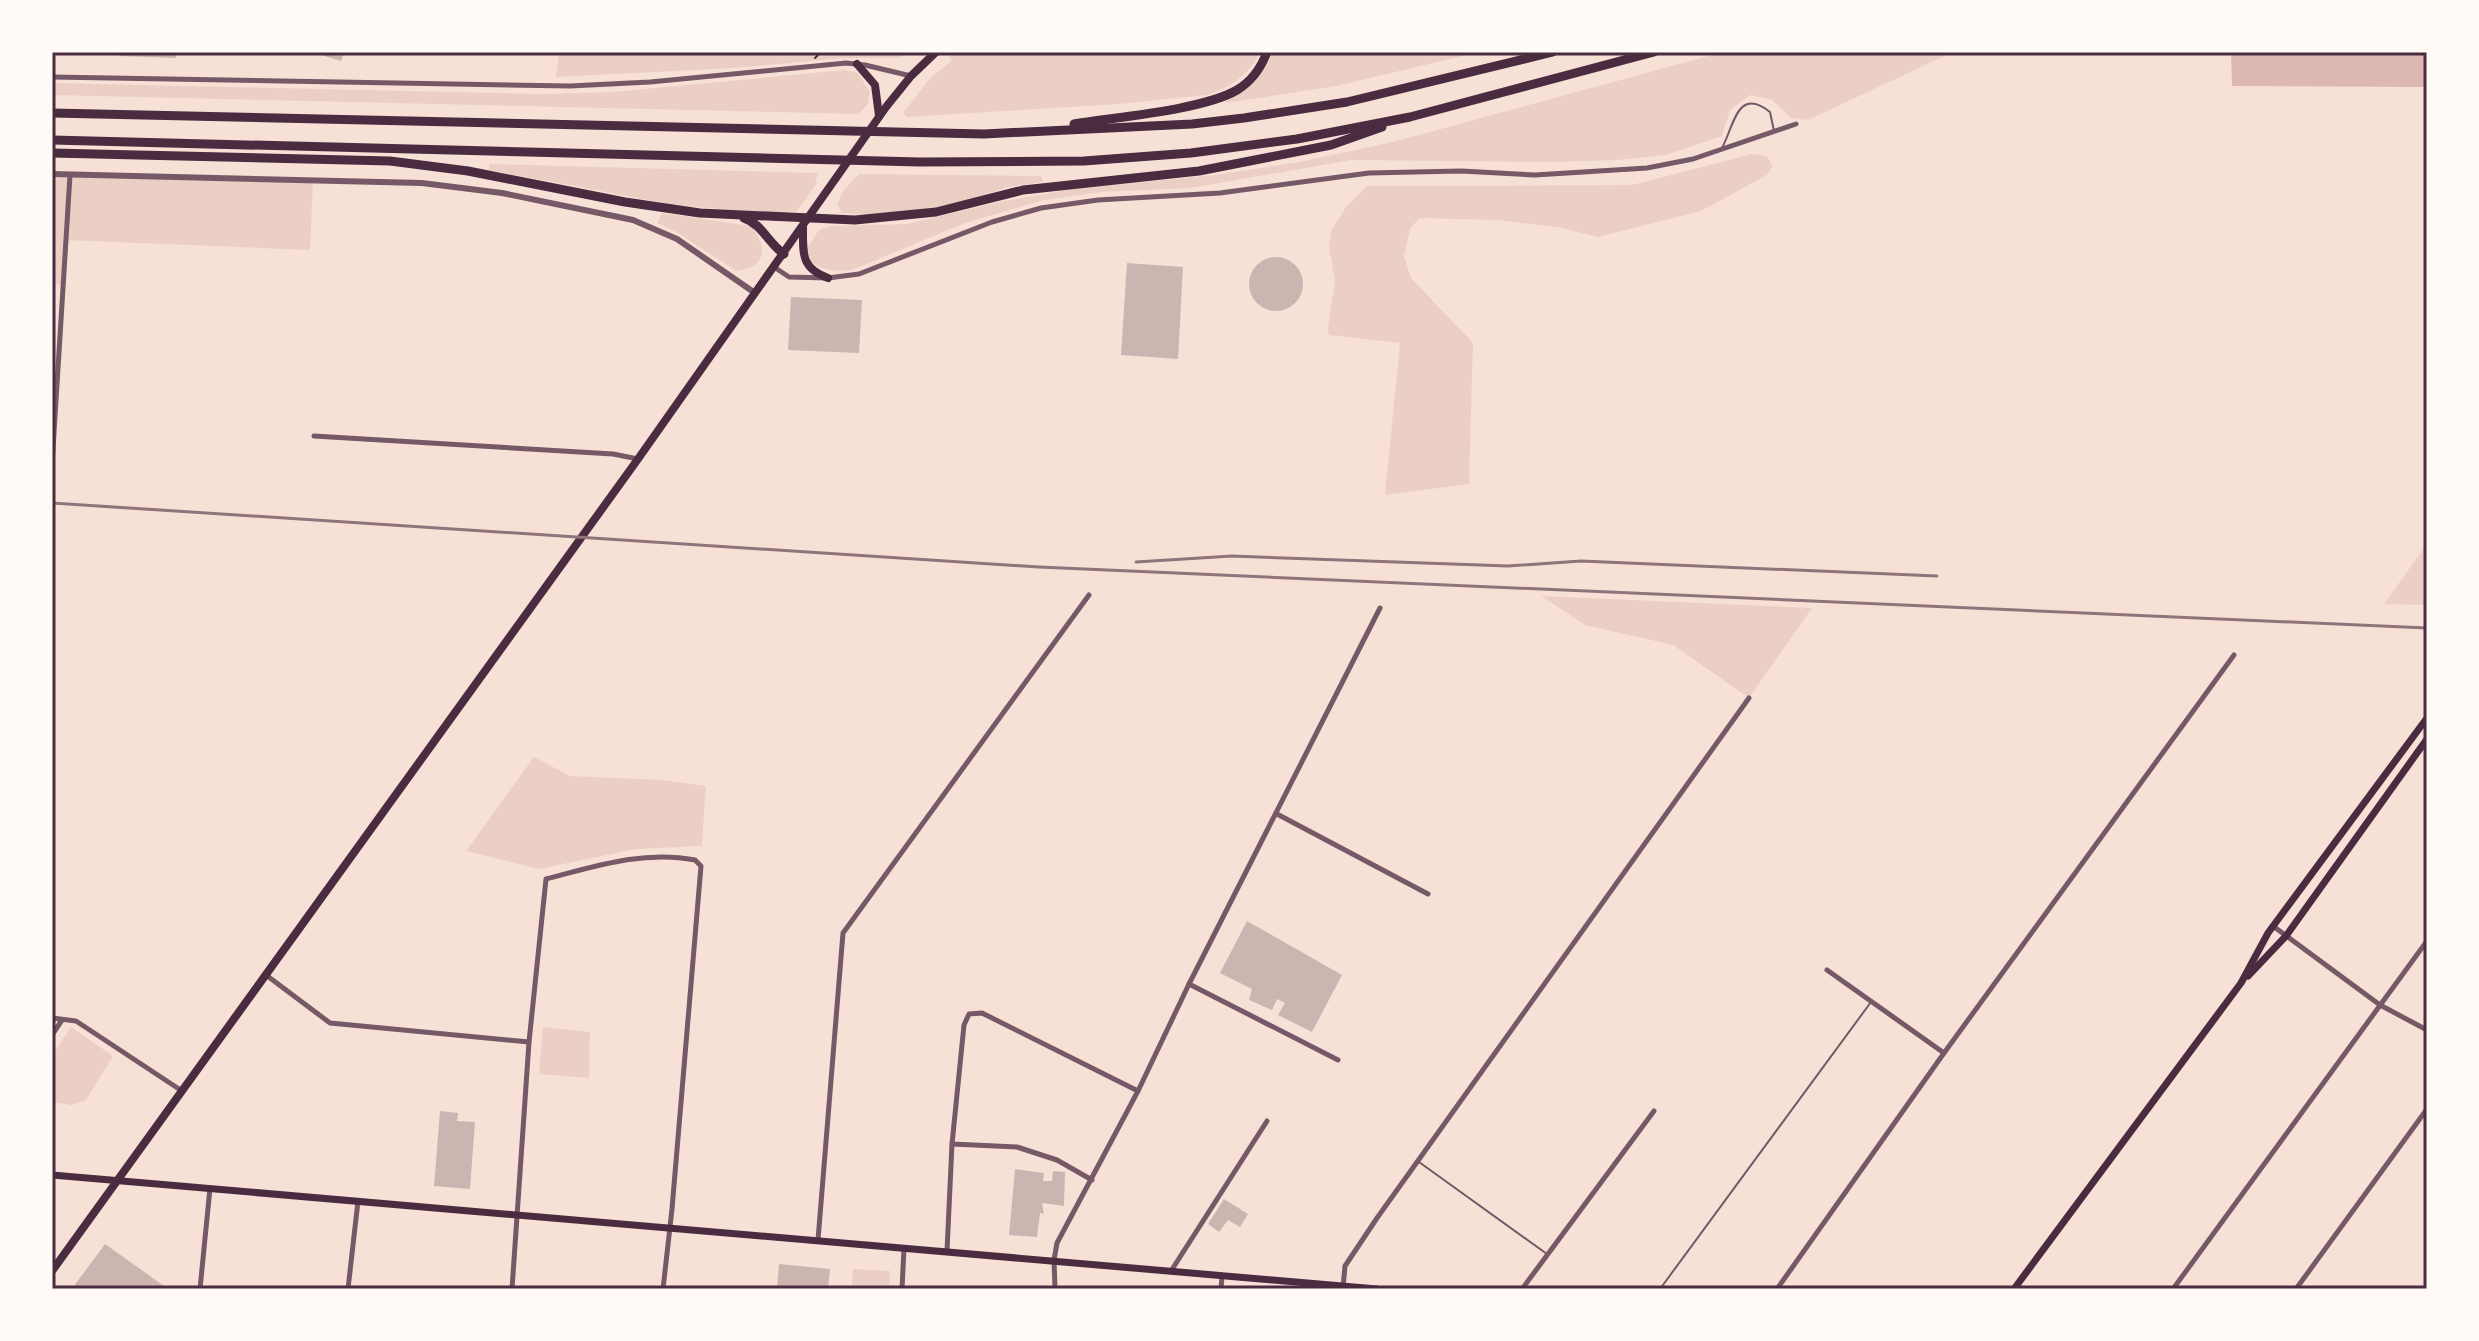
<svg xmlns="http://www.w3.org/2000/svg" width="2479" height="1341" viewBox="0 0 2479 1341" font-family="'Fira Sans Condensed',sans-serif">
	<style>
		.green { fill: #ebcfc5 }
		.water { fill: #dcb8b0 }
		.building { fill: #ccb4b1 }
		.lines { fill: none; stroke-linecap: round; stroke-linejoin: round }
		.path { stroke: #4a2c40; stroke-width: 2 }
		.service { stroke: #755966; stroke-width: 2 }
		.minor { stroke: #755966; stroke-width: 5 }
		.tertiary { stroke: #755966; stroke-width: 6 }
		.secondary { stroke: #4a2c40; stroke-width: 7 }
		.primary { stroke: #4a2c40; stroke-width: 8 }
		.motorway { stroke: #4a2c40; stroke-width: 9 }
		.rail { stroke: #8f747c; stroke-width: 3 }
		.neatline { fill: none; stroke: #4a2c40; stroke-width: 3 }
	</style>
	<rect width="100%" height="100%" fill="#f7e1d7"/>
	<g class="green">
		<path d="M559,52H910L899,58H845L734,68L556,77Z"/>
		<path d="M955,52H1260C1250,74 1230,88 1207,95L1119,104L907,117L903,113L931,77L952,61L949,56Z"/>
		<path d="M1273,52H1373L1394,55L1480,52L1336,86L1226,103V100C1250,88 1262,76 1273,52Z"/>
		<path d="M1723,52H1953L1808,120L1791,118L1772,100L1750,95L1730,110L1722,136L1666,155L1617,160L1553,162L1351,160L1191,188L1101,192L1044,200L965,223L852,270C836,271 826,272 812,263L807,248L819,230L831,226L907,224L999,202L1073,189L1215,175L1299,162L1393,142Z"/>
		<path d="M845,70L858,73L870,92L868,104L858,114L52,95V83L545,94L613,92Z"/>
		<path d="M1752,154C1764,155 1770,155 1772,167L1767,175L1701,211L1598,237L1557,227L1497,220L1419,218L1410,229L1404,256L1411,278L1473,343L1469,484L1385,495L1400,343L1329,335L1328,329L1335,281L1329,246L1331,231L1346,207L1367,186L1632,185Z"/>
		<path d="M489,164L819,173L815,180L817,183L797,211L774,214L674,205L489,170Z"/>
		<path d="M859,174L1041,176L1043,182L1008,187L967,201L928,208L872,215L842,213L837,204L843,191Z"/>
		<path d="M52,175L313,180L310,250L66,240L63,285L52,284Z"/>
		<path d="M662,213L751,226C768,247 767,268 736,271L678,233L657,223Z"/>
		<path d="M2427,544V605L2384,604Z"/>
		<path d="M1541,596L1812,608L1749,698L1673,645L1585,625Z"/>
		<path d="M534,757L570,776L663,780L706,786L702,846L636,849L539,869L466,851Z"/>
		<path d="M71,1027L113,1056L86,1100L72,1105L52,1102V1056Z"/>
		<path d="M543,1027L590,1032L589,1078L539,1074Z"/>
		<path d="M853,1269L890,1271L889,1289H852Z"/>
	</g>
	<path class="water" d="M2231,52H2427V87L2232,86Z"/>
	<g class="building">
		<path d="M120,52H177L176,58L119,56Z"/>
		<path d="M322,52H344L341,61L321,55Z"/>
		<circle cx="1276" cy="284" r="27"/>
		<path d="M1127,263L1183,267L1178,359L1121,355Z"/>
		<path d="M791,297L862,300L859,353L788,350Z"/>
		<path d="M1247,921L1342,975L1312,1032L1278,1015L1285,1003L1277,999L1272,1010L1249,1000L1252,989L1220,973Z"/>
		<path d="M440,1111L458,1113L457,1121L475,1122L470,1189L434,1186Z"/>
		<path d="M1015,1169L1044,1173L1043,1181H1052L1053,1171L1065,1172L1064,1206L1042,1203L1044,1214L1040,1213L1037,1237L1009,1235Z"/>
		<path d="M1224,1199L1248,1214L1240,1227L1228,1220L1219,1232L1208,1224Z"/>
		<path d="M105,1244L164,1286L162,1289H78L74,1286Z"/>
		<path d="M779,1264L830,1269L828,1289L777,1288Z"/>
	</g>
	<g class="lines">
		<path class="path" d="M815,58L819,54L827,52"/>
		<g class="service">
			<path d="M1722,148C1734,126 1737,86 1770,112L1774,131"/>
			<path d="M1419,1162L1547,1254"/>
			<path d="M1660,1289L1871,1002"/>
		</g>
		<g class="minor">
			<path d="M52,77L570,86L650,82L846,63L865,65L911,76"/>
			<path d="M774,267L789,277L828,278L859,274L992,222L1041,208L1098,200L1220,193L1369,173L1461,171L1535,175L1647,168L1693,159L1796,124"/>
			<path d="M314,436L613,454L638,459"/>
			<path d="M52,465L70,175"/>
			<path d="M1277,814L1428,894"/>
			<path d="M2273,926L2380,1005L2427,1030"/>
			<path d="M1827,970L1944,1053"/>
			<path d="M266,975L330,1023L529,1042"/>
			<path d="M1189,984L1338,1060"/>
			<path d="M52,1018L76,1021L182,1091"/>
			<path d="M52,1035L62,1020"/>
			<path d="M952,1144L1017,1147L1057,1160L1092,1180"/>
			<path d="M818,1240L843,933L1089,595"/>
			<path d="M947,1251L952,1144L964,1025L969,1014L982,1013L1138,1091"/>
			<path d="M1171,1271L1267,1121"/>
			<path d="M1343,1288L1345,1266L1377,1218L1749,698"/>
			<path d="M200,1289L210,1188"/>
			<path d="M348,1289L358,1201"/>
			<path d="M512,1289L529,1042L546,879C596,866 644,850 695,860L701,866L672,1209L663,1289"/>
			<path d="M902,1289L904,1249"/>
			<path d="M1055,1289L1054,1260L1057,1243L1138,1091L1189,984L1380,608"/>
			<path d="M1221,1289L1222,1276"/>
			<path d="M1522,1289L1654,1111"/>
			<path d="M1777,1289L1944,1053L2234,655"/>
			<path d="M2173,1289L2427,941"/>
			<path d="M2296,1289L2427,1109"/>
		</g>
		<path class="tertiary" d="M52,174L422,183L502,193L633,220L677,239L755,293"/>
		<g class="secondary">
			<path d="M2248,976L2286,936L2427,739"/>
			<path d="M52,1175L1377,1289"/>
			<path d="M2014,1289L2241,983L2268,933L2427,718"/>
		</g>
		<g class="primary">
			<path d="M857,64L875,85L879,116"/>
			<path d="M803,228C803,254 801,268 828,278"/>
			<path d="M52,1271L638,459L886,107L911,76L936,52"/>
		</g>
		<g class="motorway">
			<path d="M52,113L984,134L1192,124L1244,118L1347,102L1553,52"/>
			<path d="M1074,124C1116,117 1203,110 1237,90C1252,81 1261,68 1267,52"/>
			<path d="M52,140L920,162L1084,161L1191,153L1297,139L1410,117L1654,52"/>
			<path d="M52,153L390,161L468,171L625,202L700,213L855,220L936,212L1023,190L1199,171L1331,145L1382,127"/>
			<path d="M744,218C763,225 768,243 784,254"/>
		</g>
		<g class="rail">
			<path d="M52,503L1039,567L2427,628"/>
			<path d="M1136,562L1232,556L1508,566L1581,561L1937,576"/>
		</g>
	</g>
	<rect width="2479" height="1341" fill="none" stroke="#fffaf5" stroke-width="108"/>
	<rect x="54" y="54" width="2371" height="1233" class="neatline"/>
</svg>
